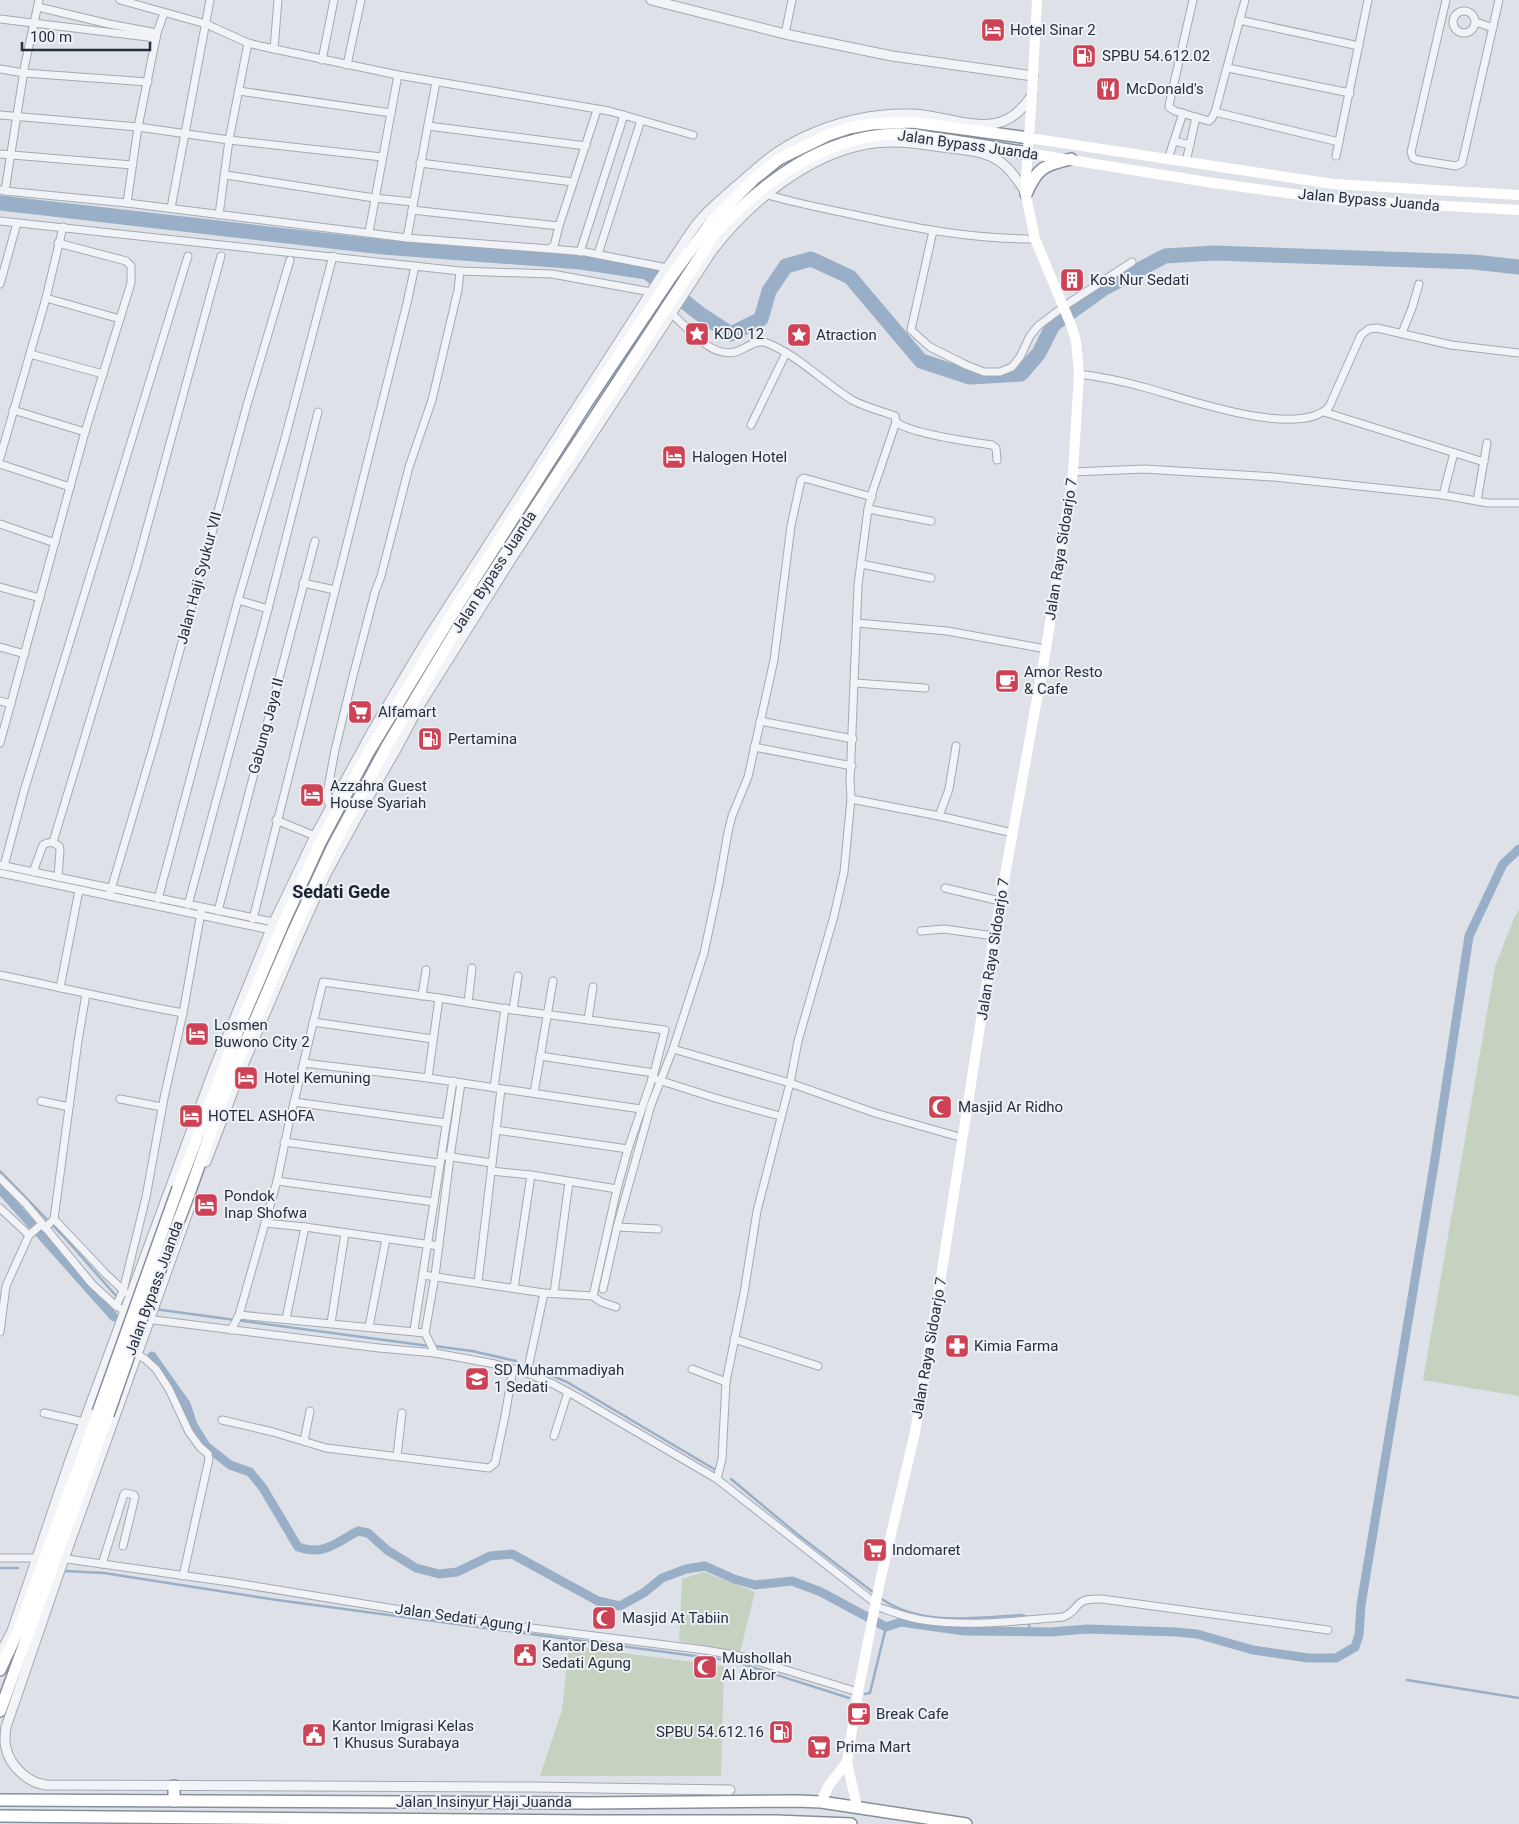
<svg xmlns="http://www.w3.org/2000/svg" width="1519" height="1824" viewBox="0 0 1519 1824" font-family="Roboto,sans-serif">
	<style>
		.green { fill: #c4d2bf }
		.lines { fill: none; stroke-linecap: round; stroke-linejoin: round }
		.stream { stroke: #99afc8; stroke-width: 2.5 }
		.canal { stroke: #99afc8; stroke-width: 9 }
		.river { stroke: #99afc8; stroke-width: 15 }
		.minor-casing { stroke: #a3a9b2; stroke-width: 9 }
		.tertiary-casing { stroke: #a3a9b2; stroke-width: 11 }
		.trunk-casing { stroke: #868f9e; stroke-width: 14 }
		.minor { stroke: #f1f3f6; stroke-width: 7 }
		.tertiary { stroke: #f1f3f6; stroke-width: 9 }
		.secondary { stroke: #fff; stroke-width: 10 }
		.trunk { stroke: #fff; stroke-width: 11 }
		.trunk-bridge-casing { stroke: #868f9e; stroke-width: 14; stroke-linecap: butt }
		.trunk-bridge { stroke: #fff; stroke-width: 11 }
		.labels { text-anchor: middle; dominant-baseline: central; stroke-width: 4; stroke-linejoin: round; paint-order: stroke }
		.poi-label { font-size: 15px; fill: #272f3f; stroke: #eef1f5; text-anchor: start }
		.street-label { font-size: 15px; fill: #272f3f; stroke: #eef1f5 }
		.quarter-label { font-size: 18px; font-weight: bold; fill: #1a212f; stroke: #eef1f5 }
	</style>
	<rect width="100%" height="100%" fill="#dee2e8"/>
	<g class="green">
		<path d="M1519,910V1396L1423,1380L1495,967L1514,918Z"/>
		<path d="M704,1572L755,1592L740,1652L679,1641L682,1579Z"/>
		<path d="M569,1646L724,1666L721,1776H540L562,1710Z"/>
	</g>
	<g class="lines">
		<g class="stream">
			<path d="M0,1171L65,1238L118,1298"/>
			<path d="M154,1309L429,1346"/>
			<path d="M434,1346L472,1351L516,1361"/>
			<path d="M536,1369L567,1382L714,1469"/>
			<path d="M731,1479L797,1534L874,1593"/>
			<path d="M0,1568H18"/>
			<path d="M66,1571L104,1573L277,1600L733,1661L849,1698"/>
			<path d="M879,1597C919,1627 974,1618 1021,1615L1028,1617L1030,1632"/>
			<path d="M1407,1680L1519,1698"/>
			<path d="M865,1694L870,1693L886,1627"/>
		</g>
		<g class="canal">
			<path d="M0,1189L114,1317"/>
			<path d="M152,1356L186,1404L193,1425L206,1446L230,1465L250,1472L263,1488L298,1547C324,1556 336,1543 358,1531L368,1533L387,1550L416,1568L439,1574L457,1572L490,1556L512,1554L598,1601L620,1606L645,1592L662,1578L686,1569L705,1566L734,1579L755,1585L792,1581L821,1592L886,1627L901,1622L964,1631L1051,1632L1087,1629L1176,1632L1197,1634L1253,1650L1308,1658H1336L1355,1647L1359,1635L1361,1605L1434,1165L1469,936L1503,864L1519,849"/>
		</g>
		<path class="river" d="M0,203L383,247L581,262L647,272L700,314L731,334L761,319L769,291L786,266L811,259L850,277L921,361L970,377L1021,374L1039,353L1053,325L1103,289L1165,256L1214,253L1474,262L1519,267"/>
		<defs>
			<g id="minor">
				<path d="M120,0L206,24L248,43L260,46L398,75L609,111L693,135"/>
				<path d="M1193,0L1169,105V107L1175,111L1209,121L1212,118L1215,112L1245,0"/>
				<path d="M1446,0L1411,152L1413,158L1418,160L1456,166L1462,163L1499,0"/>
				<path d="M38,7L109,24L157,33"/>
				<circle cx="1464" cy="22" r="11"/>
				<path d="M0,19L156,38"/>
				<path d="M1239,20L1359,46"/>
				<path d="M1476,22L1493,28"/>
				<path d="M785,34L792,0"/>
				<path d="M274,49L278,0"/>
				<path d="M322,60L334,0"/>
				<path d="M347,65L361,0"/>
				<path d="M1228,68L1350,93"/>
				<path d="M0,69L24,73L148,82"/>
				<path d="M239,91L391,113"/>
				<path d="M1215,112L1339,142"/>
				<path d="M0,115L138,127L229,140L382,157"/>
				<path d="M428,126L586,146"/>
				<path d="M1174,141L1190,145"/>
				<path d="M0,154L132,165"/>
				<path d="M1336,156L1368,0"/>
				<path d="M1168,159L1183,113"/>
				<path d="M1186,162L1196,117"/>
				<path d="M420,163L573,182"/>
				<path d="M226,175L374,198L413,202"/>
				<path d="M0,190L5,191L25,64L39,0"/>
				<path d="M5,191L127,203L407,238L549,249L554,246L559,226"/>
				<path d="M768,195C795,203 822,208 850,214C914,228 970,239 1035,239"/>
				<path d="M127,203L138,127L157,33L164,13"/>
				<path d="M171,208L210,0"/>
				<path d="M412,210L559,226L597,110"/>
				<path d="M219,215L229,140L248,43"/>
				<path d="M0,221L460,271L552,274L651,292"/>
				<path d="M933,231L911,330L930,347L966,365L984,372H1000L1012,367L1020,357L1030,336L1038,326L1063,307L1132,262"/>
				<path d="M369,232L398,75"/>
				<path d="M407,238L436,82"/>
				<path d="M551,249L585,252L667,268"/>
				<path d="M580,252L624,115"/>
				<path d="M598,254L641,120"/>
				<path d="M0,284L17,223"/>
				<path d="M46,298L120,319"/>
				<path d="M672,314C688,328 711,358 735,352C746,349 755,339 767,343C799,356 823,382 852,400C865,407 881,411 895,416L896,422L873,490L868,509L858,585L850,781L851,799L844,872L834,916L798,1041L790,1083L757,1211L744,1293L726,1382L722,1459L717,1479"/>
				<path d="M1402,333L1412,308L1419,284"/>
				<path d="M30,354L103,374"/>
				<path d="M1079,374C1101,377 1122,381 1143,387C1182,397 1297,440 1329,407L1361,335L1369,329L1377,328L1451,345L1519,353"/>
				<path d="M13,410L85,432"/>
				<path d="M1324,412L1484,462"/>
				<path d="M896,422C911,434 971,442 992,445L996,448L997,460"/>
				<path d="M751,425L786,353"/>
				<path d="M0,458L46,298L63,227"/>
				<path d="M0,464L70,487"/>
				<path d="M1073,472L1144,469L1274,477L1443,495L1488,503H1519"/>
				<path d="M1443,495L1454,453"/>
				<path d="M1477,501L1487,443"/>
				<path d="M868,509L931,521"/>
				<path d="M0,524L55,543"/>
				<path d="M861,564L931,578"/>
				<path d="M303,583L335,590"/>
				<path d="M0,587L40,598"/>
				<path d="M238,600L268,609"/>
				<path d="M857,623L947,631L1046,649"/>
				<path d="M0,647L25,654"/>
				<path d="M855,683L925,688"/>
				<path d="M0,701L11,704"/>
				<path d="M760,721L853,739"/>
				<path d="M0,743L85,432L131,283V266L126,261L58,243"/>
				<path d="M754,747L852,766"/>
				<path d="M851,799L939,816L1013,833"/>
				<path d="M332,807L328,802L327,793L335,750L353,676L375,592L381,576L409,467L432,400L458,290L460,271"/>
				<path d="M939,816L949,789L956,746"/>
				<path d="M276,820L315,836"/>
				<path d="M53,842L137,564L221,256"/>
				<path d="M0,865L278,923"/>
				<path d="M4,866L24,791L188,256"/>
				<path d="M33,872L43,845C49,841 53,842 59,846L60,850L58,877"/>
				<path d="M0,873L271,930"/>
				<path d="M945,888L1000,901"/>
				<path d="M109,896L155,741L247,405L290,260"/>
				<path d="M158,899L238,600L284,442L333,256"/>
				<path d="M188,905L268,609L318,412"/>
				<path d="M218,911L315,541"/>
				<path d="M253,919L407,303L415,266"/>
				<path d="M921,931L944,929L994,936"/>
				<path d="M0,975L141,1005L183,1013"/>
				<path d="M60,988L79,890"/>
				<path d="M422,996L426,970"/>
				<path d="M468,1003L472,968"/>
				<path d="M513,1010L518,976"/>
				<path d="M588,1020L593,987"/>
				<path d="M313,1022L433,1039"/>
				<path d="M673,1049L790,1083L875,1113L963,1138"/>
				<path d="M540,1056L654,1073"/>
				<path d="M304,1063L428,1078L641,1109"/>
				<path d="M428,1078L439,998"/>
				<path d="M652,1078L715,1098L780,1116"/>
				<path d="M494,1088L505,1008"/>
				<path d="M534,1093L553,981"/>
				<path d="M120,1099L162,1107"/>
				<path d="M41,1101L69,1107"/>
				<path d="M294,1102L446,1123"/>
				<path d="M496,1130L628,1149"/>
				<path d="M284,1142L439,1163"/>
				<path d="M445,1156L492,1163"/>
				<path d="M491,1171L531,1175L617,1189"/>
				<path d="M0,1178L26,1204L92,1284L116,1306L129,1313"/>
				<path d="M277,1181L434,1202"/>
				<path d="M0,1208L29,1235"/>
				<path d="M54,1219L105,1273L125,1292"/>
				<path d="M265,1223L305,1227L439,1246"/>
				<path d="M45,1228L54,1219L78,1041L86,994"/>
				<path d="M658,1229L617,1227L651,1105L673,1049L704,953L719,883L728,832L732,816L748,777L774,660L791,526L801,480L804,478L872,497"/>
				<path d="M423,1275L544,1293L593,1296L601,1302L616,1307"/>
				<path d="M478,1282L501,1089"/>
				<path d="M514,1288L531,1175"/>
				<path d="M603,1289L617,1227"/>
				<path d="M554,1293L569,1182"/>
				<path d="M116,1306L123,1291L146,1197L164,1098L183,1013L202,907"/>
				<path d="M239,1315L425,1333"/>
				<path d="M146,1319L379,1348L435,1353L495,1364L527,1373L553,1384L577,1397L717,1479L875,1603"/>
				<path d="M286,1319L305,1227"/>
				<path d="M331,1323L345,1233"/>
				<path d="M369,1327L386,1239"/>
				<path d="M231,1330L239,1315L277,1181L289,1123L323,982L439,998L513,1010L665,1030L654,1073L628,1149L617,1189L593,1296"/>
				<path d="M414,1330L453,1081"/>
				<path d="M0,1332L6,1286L29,1235L42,1224"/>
				<path d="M734,1339L818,1366"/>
				<path d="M435,1353L425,1333L435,1276L450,1157L461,1083"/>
				<path d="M137,1354L145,1359L156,1369L169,1389L189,1432L200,1447L208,1454L209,1459L183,1576"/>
				<path d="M692,1369L726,1382"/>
				<path d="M527,1373L544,1293"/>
				<path d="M44,1413L84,1422"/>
				<path d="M222,1420L273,1432L326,1448L489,1468L495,1463L505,1416L513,1369"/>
				<path d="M554,1436L568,1392"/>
				<path d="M304,1441L310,1411"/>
				<path d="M397,1456L402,1413"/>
				<path d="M0,1558H40"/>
				<path d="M60,1558L229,1582L438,1616L705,1650L740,1656L858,1692"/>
				<path d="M102,1564L124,1494L126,1493L134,1495L135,1497L123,1546"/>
				<path d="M875,1606C891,1611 907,1618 923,1620C970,1627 1017,1621 1063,1617C1083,1609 1070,1598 1102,1599L1328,1630"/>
			</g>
			<g id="tertiary">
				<path d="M651,0L785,34L892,56L1033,76"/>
				<path d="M206,1162L244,1063L290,955L326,874L361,810L397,748L421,703L512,558L712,251C747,205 804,157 862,145C888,139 915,143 942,147C962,150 987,150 1003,164C1012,171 1018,181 1025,191"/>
				<path d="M193,1198L59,1573L6,1727C5,1734 4,1741 6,1748C10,1766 28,1783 46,1785L531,1787L730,1790"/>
				<path d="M0,1654L12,1631L70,1460L214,1069L274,922L296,876L315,836L373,730L424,644L664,272C675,257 685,240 696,225C708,209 725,196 740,183C761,164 778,149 804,137C838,121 875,113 912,114C959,116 1000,146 1032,95"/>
			</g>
			<g id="trunk">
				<path d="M1026,194C1037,168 1044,165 1071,159"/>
				<path d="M178,1188L240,1025L283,924L320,843L368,753L460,602L586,404L671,277L712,221L754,179L779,159L828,135L849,128L871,124L912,122L1029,138"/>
				<path d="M190,1191L229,1081L294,930L333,846L387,746L469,609L716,232C765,181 822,137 895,134C908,133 921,136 933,138C965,142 996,148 1027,153"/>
				<path d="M0,1670L19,1629L98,1412"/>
				<path d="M0,1711L108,1415"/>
				<path d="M174,1786V1801"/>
				<path d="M0,1800L588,1803L797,1801L821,1802L966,1824"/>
				<path d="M0,1816L588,1821H776L851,1824"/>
			</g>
		</defs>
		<use href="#minor" class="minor-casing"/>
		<use href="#tertiary" class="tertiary-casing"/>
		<use href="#trunk" class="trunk-casing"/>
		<use href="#minor" class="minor"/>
		<use href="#tertiary" class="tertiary"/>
		<g class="secondary">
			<path d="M1029,138L1333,184L1519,195"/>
			<path d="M1027,153L1213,183L1338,200L1519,210"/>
			<path d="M821,1802L829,1785L847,1762"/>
			<path d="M857,1807L847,1762L858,1692L879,1586L915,1432L940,1283L994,936L1046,649L1073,472L1079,374L1076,341L1071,325L1035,239L1025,191L1032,95L1037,0"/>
		</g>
		<use href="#trunk" class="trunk"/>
		<defs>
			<g id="trunk-bridge">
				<path d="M98,1412L178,1188"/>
				<path d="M108,1415L143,1315L190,1191"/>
			</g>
		</defs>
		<use href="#trunk-bridge" class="trunk-bridge-casing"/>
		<use href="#trunk-bridge" class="trunk-bridge"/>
	</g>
	<defs>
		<symbol id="hotel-square" viewBox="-11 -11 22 22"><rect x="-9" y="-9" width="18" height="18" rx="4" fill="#ce4255" stroke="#eef1f5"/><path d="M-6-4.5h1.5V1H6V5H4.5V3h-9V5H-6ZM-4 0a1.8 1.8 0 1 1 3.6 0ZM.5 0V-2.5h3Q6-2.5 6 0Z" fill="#fff"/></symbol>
		<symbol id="fuel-square" viewBox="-11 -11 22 22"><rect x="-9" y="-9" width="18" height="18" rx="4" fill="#ce4255" stroke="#eef1f5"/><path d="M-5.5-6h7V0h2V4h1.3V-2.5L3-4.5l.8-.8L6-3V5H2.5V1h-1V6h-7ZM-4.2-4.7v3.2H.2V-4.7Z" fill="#fff"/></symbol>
		<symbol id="restaurant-square" viewBox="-11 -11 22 22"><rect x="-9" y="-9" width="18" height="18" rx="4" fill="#ce4255" stroke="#eef1f5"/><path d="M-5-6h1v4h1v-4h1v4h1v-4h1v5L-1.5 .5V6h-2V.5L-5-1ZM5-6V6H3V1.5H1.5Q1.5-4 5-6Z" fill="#fff"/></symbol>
		<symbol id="building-square" viewBox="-11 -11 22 22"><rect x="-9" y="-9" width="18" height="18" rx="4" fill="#ce4255" stroke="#eef1f5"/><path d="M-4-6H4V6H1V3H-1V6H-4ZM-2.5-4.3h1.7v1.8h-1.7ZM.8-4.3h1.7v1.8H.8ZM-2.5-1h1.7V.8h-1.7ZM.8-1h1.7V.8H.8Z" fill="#fff"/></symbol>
		<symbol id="sight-square" viewBox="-11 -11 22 22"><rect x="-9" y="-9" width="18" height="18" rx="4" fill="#ce4255" stroke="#eef1f5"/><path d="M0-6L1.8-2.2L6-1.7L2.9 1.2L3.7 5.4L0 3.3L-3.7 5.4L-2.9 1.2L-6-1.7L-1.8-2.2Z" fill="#fff"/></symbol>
		<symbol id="cafe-square" viewBox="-11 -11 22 22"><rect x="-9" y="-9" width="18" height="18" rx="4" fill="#ce4255" stroke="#eef1f5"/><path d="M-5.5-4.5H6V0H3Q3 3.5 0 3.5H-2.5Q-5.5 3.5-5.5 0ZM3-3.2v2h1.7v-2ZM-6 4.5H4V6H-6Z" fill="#fff"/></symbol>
		<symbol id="supermarket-square" viewBox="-11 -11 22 22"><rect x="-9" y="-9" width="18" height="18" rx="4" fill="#ce4255" stroke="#eef1f5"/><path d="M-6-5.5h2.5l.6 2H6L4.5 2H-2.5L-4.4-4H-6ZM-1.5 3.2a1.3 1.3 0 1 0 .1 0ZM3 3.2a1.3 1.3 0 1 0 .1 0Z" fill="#fff"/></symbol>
		<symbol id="mosque-square" viewBox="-11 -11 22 22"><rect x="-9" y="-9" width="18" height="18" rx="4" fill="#ce4255" stroke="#eef1f5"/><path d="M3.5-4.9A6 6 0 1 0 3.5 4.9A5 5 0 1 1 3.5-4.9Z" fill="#fff"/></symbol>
		<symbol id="pharmacy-square" viewBox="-11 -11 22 22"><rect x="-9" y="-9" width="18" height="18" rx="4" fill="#ce4255" stroke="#eef1f5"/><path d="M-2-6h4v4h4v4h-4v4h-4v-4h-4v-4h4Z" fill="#fff"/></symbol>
		<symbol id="school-square" viewBox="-11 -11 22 22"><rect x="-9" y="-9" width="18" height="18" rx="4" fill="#ce4255" stroke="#eef1f5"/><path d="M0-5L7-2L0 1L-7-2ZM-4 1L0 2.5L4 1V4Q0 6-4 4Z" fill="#fff"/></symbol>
		<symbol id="civic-square" viewBox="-11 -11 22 22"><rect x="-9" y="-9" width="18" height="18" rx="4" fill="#ce4255" stroke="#eef1f5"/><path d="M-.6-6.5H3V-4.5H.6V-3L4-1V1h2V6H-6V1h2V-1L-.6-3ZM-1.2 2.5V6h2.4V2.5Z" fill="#fff"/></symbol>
	</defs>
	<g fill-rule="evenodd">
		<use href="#hotel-square" x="979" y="16" width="28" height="28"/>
		<use href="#fuel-square" x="1070" y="42" width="28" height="28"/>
		<use href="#restaurant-square" x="1094" y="75" width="28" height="28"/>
		<use href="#building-square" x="1058" y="266" width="28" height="28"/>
		<use href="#sight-square" x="683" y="320" width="28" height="28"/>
		<use href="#sight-square" x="785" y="321" width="28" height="28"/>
		<use href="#hotel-square" x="660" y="443" width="28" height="28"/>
		<use href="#cafe-square" x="993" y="667" width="28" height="28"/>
		<use href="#supermarket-square" x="346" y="698" width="28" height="28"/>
		<use href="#fuel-square" x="416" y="725" width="28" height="28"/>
		<use href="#hotel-square" x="298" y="781" width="28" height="28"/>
		<use href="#hotel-square" x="183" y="1020" width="28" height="28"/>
		<use href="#hotel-square" x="232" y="1064" width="28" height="28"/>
		<use href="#mosque-square" x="926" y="1093" width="28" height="28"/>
		<use href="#hotel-square" x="177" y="1102" width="28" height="28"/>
		<use href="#hotel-square" x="192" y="1191" width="28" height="28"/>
		<use href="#pharmacy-square" x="943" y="1332" width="28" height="28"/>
		<use href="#school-square" x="463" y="1365" width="28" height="28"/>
		<use href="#supermarket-square" x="861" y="1536" width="28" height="28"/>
		<use href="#mosque-square" x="590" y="1604" width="28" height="28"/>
		<use href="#civic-square" x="511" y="1641" width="28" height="28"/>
		<use href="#mosque-square" x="691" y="1653" width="28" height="28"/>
		<use href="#cafe-square" x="845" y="1700" width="28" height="28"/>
		<use href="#fuel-square" x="767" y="1718" width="28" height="28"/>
		<use href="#civic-square" x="300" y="1721" width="28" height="28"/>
		<use href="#supermarket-square" x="805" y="1733" width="28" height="28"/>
	</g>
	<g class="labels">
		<g class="poi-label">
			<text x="1010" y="30">Hotel Sinar 2</text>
			<text x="1102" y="56">SPBU 54.612.02</text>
			<text x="1126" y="89">McDonald's</text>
			<text x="1090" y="280">Kos Nur Sedati</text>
			<text x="714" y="334">KDO 12</text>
			<text x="816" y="335">Atraction</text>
			<text x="692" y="457">Halogen Hotel</text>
			<text x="1024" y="672">Amor Resto<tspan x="1024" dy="17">&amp; Cafe</tspan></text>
			<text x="378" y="712">Alfamart</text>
			<text x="448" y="739">Pertamina</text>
			<text x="330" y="786">Azzahra Guest<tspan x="330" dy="17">House Syariah</tspan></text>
			<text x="214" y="1025">Losmen<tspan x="214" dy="17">Buwono City 2</tspan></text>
			<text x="264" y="1078">Hotel Kemuning</text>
			<text x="958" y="1107">Masjid Ar Ridho</text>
			<text x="208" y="1116">HOTEL ASHOFA</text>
			<text x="224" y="1196">Pondok<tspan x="224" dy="17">Inap Shofwa</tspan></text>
			<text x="974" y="1346">Kimia Farma</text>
			<text x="494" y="1370">SD Muhammadiyah<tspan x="494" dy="17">1 Sedati</tspan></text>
			<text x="892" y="1550">Indomaret</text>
			<text x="622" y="1618">Masjid At Tabiin</text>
			<text x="542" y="1646">Kantor Desa<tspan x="542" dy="17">Sedati Agung</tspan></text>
			<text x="722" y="1658">Mushollah<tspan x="722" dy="17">Al Abror</tspan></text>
			<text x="876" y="1714">Break Cafe</text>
			<text x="332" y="1726">Kantor Imigrasi Kelas<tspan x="332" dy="17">1 Khusus Surabaya</tspan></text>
			<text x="764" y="1732" text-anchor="end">SPBU 54.612.16</text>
			<text x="836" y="1747">Prima Mart</text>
		</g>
		<g class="street-label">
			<text transform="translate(968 145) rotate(8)">Jalan Bypass Juanda</text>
			<text transform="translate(1369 200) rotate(5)">Jalan Bypass Juanda</text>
			<text transform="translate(1061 549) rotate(-81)">Jalan Raya Sidoarjo 7</text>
			<text transform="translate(494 572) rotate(-57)">Jalan Bypass Juanda</text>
			<text transform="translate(199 578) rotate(-75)">Jalan Haji Syukur VII</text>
			<text transform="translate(266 726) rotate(-75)">Gabung Jaya II</text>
			<text transform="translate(993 949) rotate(-81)">Jalan Raya Sidoarjo 7</text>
			<text transform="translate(154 1288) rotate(-70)">Jalan Bypass Juanda</text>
			<text transform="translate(929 1348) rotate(-80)">Jalan Raya Sidoarjo 7</text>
			<text transform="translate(463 1618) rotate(8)">Jalan Sedati Agung I</text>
			<text x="484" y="1802">Jalan Insinyur Haji Juanda</text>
		</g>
		<g class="quarter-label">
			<text x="341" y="891">Sedati Gede</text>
		</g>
	</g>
	<path d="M22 42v8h128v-8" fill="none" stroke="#272f3f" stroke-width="2.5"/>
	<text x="30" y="42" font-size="15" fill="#272f3f" stroke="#eef1f5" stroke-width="4" paint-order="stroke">100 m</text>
</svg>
